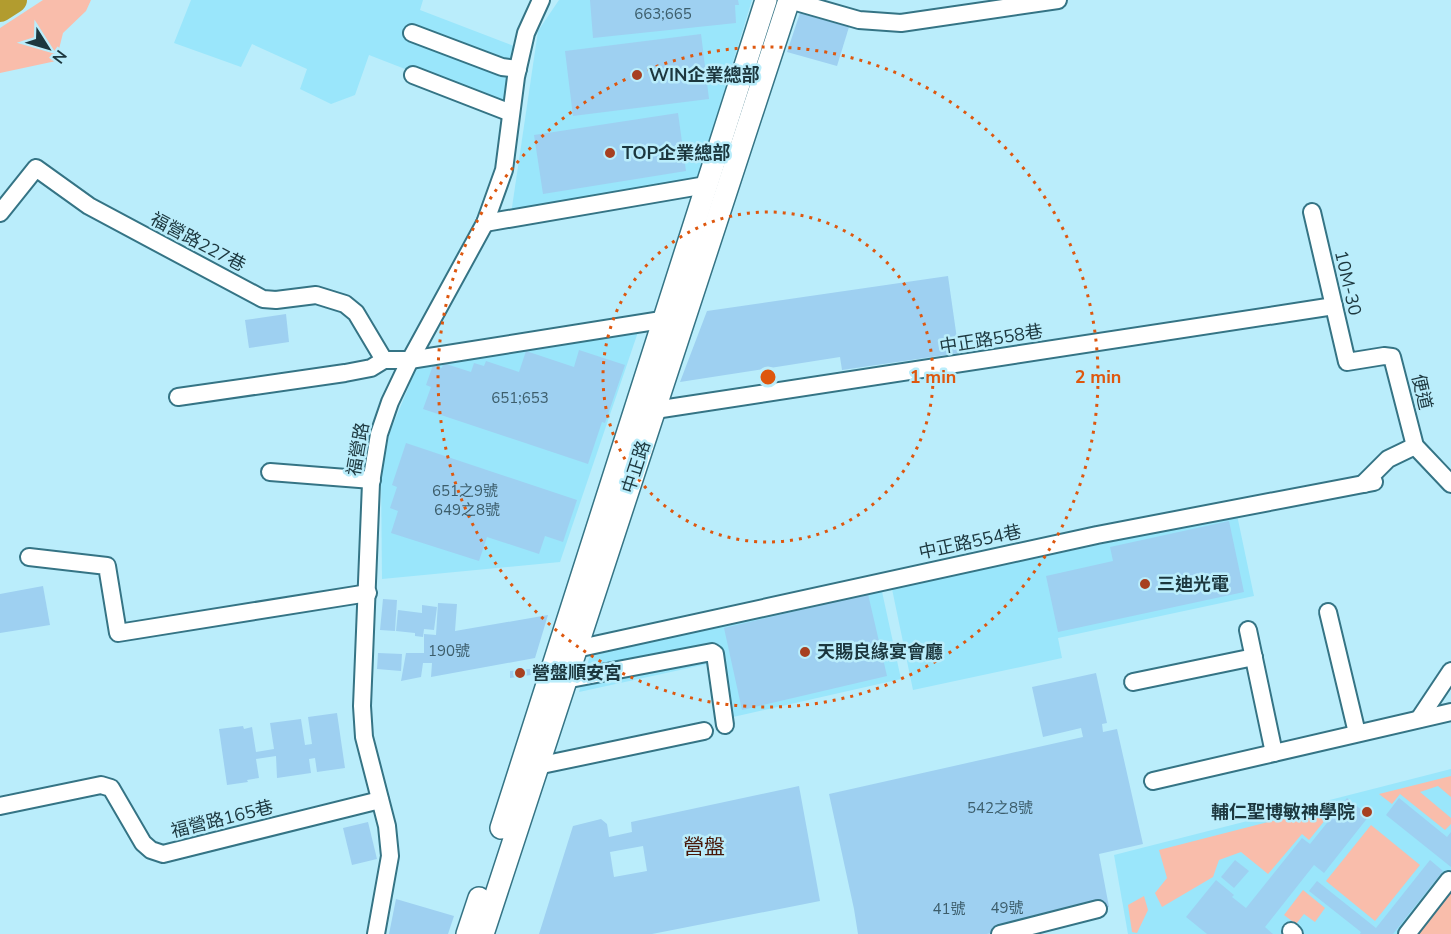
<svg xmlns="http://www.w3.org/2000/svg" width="1451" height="934" viewBox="0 0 1451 934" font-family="'Nunito Sans','Noto Sans TC',sans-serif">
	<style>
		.built { fill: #9ae6fb }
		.green { fill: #f9bdab }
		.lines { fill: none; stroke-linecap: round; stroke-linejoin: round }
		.river { stroke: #b29c2f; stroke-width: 26 }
		.building { fill: #9ed0f1; fill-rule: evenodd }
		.minor-casing { stroke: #357485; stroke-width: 20 }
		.major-casing { stroke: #357485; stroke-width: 24 }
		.minor { stroke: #fff; stroke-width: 16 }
		.major { stroke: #fff; stroke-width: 21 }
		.ring { fill: none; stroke: #de570e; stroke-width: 3; stroke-dasharray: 3 6 }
		.poi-dot { fill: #a74020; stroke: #baedfb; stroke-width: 2 }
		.labels { text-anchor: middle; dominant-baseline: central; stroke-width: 5; stroke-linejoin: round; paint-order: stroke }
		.number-label { font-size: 15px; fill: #3c5d6b }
		.poi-label { font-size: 18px; font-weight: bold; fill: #1c373e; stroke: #baedfb; text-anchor: start }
		.street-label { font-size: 18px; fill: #1c373e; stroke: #baedfb }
		.quarter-label { font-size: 21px; fill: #481707; stroke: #baedfb }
		.centre { fill: #de570e; stroke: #baedfb; stroke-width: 3 }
		.ring-label { font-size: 18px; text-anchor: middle; font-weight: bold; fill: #de570e; stroke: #baedfb; stroke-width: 5; stroke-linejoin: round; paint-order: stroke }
	</style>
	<rect width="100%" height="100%" fill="#baedfb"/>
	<g class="built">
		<path d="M191,0H423L420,10L514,46L503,107L369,55L355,95L331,104L300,89L307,69L252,44L241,67L174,43Z"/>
		<path d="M559,0H752L696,183L511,214L538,31Z"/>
		<path d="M638,332L560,562L382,579L381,475L390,432L418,364Z"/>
		<path d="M1237,515L1254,596L1058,638L1062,658L913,690L892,589Z"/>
		<path d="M881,587L901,679L733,717L721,661L579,692L591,652Z"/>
		<path d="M1451,769V934H1128L1114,855Z"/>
	</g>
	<g class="green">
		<path d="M43,0H91L86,11L63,33L56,61L0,73V28Z"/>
		<path d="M1451,776V797L1438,786L1420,792L1451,818V824L1445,830L1400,794L1392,804L1379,794Z"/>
		<path d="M1338,804L1309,840L1302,834L1268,874L1241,852L1219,860L1213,877L1162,907L1155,893L1167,878L1159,850Z"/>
		<path d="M1371,825L1420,865L1375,921L1326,881Z"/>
		<path d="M1303,890L1325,908L1315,922L1304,914L1296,924L1284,915Z"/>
		<path d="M1451,892V934H1417Z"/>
		<path d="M1144,896L1148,910L1137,933L1132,932L1128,905Z"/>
	</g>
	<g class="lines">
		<path class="river" d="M0,9L14,0"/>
	</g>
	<g class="building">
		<path d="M590,0H738L739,5H735L736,23L593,38Z"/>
		<path d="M800,13L849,27L837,66L787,52Z"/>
		<path d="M701,34L709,99L573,116L565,51Z"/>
		<path d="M678,113L686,171L543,194L534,135Z"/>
		<path d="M948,276L959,353L842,370L840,357L680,382L707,311Z"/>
		<path d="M286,314L289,342L249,348L245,320Z"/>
		<path d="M579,350L625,365L605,423L602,422L588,464L423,409L431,387L426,385L433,365L442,368L443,363L471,372L474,363L484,366L486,361L519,372L526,351L574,367Z"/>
		<path d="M406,443L577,500L563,542L545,536L539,554L487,537L479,561L391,533L398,511L390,508L397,487L392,485Z"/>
		<path d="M1229,521L1244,592L1058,632L1046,576L1113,561L1110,547Z"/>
		<path d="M43,586L50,625L0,633V594Z"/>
		<path d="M868,594L887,676L742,710L724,628Z"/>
		<path d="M383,599L397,600L395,631L380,630Z"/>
		<path d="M438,603L457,604L455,631L548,615L535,658L431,677L432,663H423L421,677L401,681L406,653H424V634L436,635Z"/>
		<path d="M422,605L437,607L434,630L424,629L423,637L415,636V633L396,631L398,610L422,613Z"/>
		<path d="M378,653L402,654L401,671L377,669Z"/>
		<path d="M530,669L531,675L510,678V671Z"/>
		<path d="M1096,673L1107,723L1102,724L1103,732L1117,729L1143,844L1099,854L1109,907L987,934H858L854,909L829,794L1083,737L1081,728L1043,737L1032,687Z"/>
		<path d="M337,713L345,768L317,772L315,758L309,759L311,773L277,778L276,756L256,759L259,778L247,780L248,782L227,785L219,729L243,726L244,729L252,727L256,752L274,749L270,723L301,719L305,745L312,744L308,717Z"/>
		<path d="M799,786L820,901L652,934H539L573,826L601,819L607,824L609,837L632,832L631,822ZM643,846L647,871L614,877L610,852Z"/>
		<path d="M1347,798L1369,816L1324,873L1314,865L1265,927L1273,934H1207L1186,917L1216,880L1234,895L1232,897L1246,908L1302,838L1310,844Z"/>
		<path d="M1399,798L1447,837L1451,832V867L1386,815Z"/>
		<path d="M368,822L377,859L352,865L343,828Z"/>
		<path d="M1235,860L1249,871L1234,888L1221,877Z"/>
		<path d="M1430,860L1443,871L1393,934H1360L1361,932L1309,891L1317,881L1376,928Z"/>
		<path d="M396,899L454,916L448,934H389Z"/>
	</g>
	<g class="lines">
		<defs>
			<g id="minor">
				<path d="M789,0L859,20L901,23L1058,0"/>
				<path d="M412,33L502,67L518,69"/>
				<path d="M413,75L511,113"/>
				<path d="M1312,212L1347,362L1384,356L1392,357L1415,446L1451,484"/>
				<path d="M0,213L36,168L89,206L263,299L276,300L316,295L345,304L356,313L384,360H410L674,318"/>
				<path d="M485,223L706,185"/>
				<path d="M178,397L345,373L371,368L384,360"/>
				<path d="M655,410L1334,306"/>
				<path d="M270,472L372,480"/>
				<path d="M1364,484H1363L1388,459L1415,446"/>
				<path d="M29,557L107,566L118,633L368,593"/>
				<path d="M1328,612L1357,733"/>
				<path d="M1248,630L1274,753"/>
				<path d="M576,649L1097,535L1374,482"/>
				<path d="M565,680L712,652L715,654L725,725"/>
				<path d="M1133,682L1254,657"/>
				<path d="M1419,719L1451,671"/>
				<path d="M537,766L704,731"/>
				<path d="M1153,781L1451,712"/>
				<path d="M0,806L101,785L111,788L143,843L151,850L163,854L380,800"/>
				<path d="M1291,931L1294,934"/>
				<path d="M376,934L390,856L387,826L364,737L362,706L371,483L379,434L390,402L410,360L485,223L504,170L516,77L526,33L541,0"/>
				<path d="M1000,934L1098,909"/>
				<path d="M1407,934L1449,880"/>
			</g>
			<g id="major">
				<path d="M501,828L766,0"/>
				<path d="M467,934L479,898"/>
				<path d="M483,934L789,0"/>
			</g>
		</defs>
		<use href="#minor" class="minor-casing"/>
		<use href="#major" class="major-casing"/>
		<use href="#minor" class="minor"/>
		<use href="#major" class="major"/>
	</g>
	<g class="ring">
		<circle cx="768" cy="377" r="165"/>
		<circle cx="768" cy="377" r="330"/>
	</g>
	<g class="poi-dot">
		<circle cx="637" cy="75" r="6"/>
		<circle cx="610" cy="153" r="6"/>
		<circle cx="1145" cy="584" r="6"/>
		<circle cx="805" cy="652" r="6"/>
		<circle cx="520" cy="673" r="6"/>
		<circle cx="1367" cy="812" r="6"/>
	</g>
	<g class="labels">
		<g class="number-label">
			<text x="663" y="14">663;665</text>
			<text x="520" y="398">651;653</text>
			<text x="465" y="491">651之9號</text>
			<text x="467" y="510">649之8號</text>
			<text x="449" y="651">190號</text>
			<text x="1000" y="808">542之8號</text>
			<text x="1007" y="908">49號</text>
			<text x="949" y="909">41號</text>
		</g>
		<g class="poi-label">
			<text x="649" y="75">WIN企業總部</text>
			<text x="622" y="153">TOP企業總部</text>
			<text x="1157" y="584">三迪光電</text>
			<text x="817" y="652">天賜良緣宴會廳</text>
			<text x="532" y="673">營盤順安宮</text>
			<text x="1355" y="812" text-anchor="end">輔仁聖博敏神學院</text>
		</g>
		<g class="street-label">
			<text transform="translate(198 242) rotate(28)">福營路227巷</text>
			<text transform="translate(1348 283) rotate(77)">10M-30</text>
			<text transform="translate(991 339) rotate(-9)">中正路558巷</text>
			<text transform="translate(1422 392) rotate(77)">便道</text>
			<text transform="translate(358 449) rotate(-80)">福營路</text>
			<text transform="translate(636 467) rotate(-72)">中正路</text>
			<text transform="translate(970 542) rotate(-12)">中正路554巷</text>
			<text transform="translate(222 819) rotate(-14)">福營路165巷</text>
		</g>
		<g class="quarter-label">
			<text x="704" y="847">營盤</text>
		</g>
	</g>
	<circle cx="768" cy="377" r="9" class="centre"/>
	<g class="ring-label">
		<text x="933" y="383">1 min</text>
		<text x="1098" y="383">2 min</text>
	</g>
	<g transform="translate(48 48) rotate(127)" stroke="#baedfb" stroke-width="4.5" paint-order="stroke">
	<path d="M0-4.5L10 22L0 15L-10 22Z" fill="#1c373e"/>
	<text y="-9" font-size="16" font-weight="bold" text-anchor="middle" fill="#1c373e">N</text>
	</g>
</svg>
